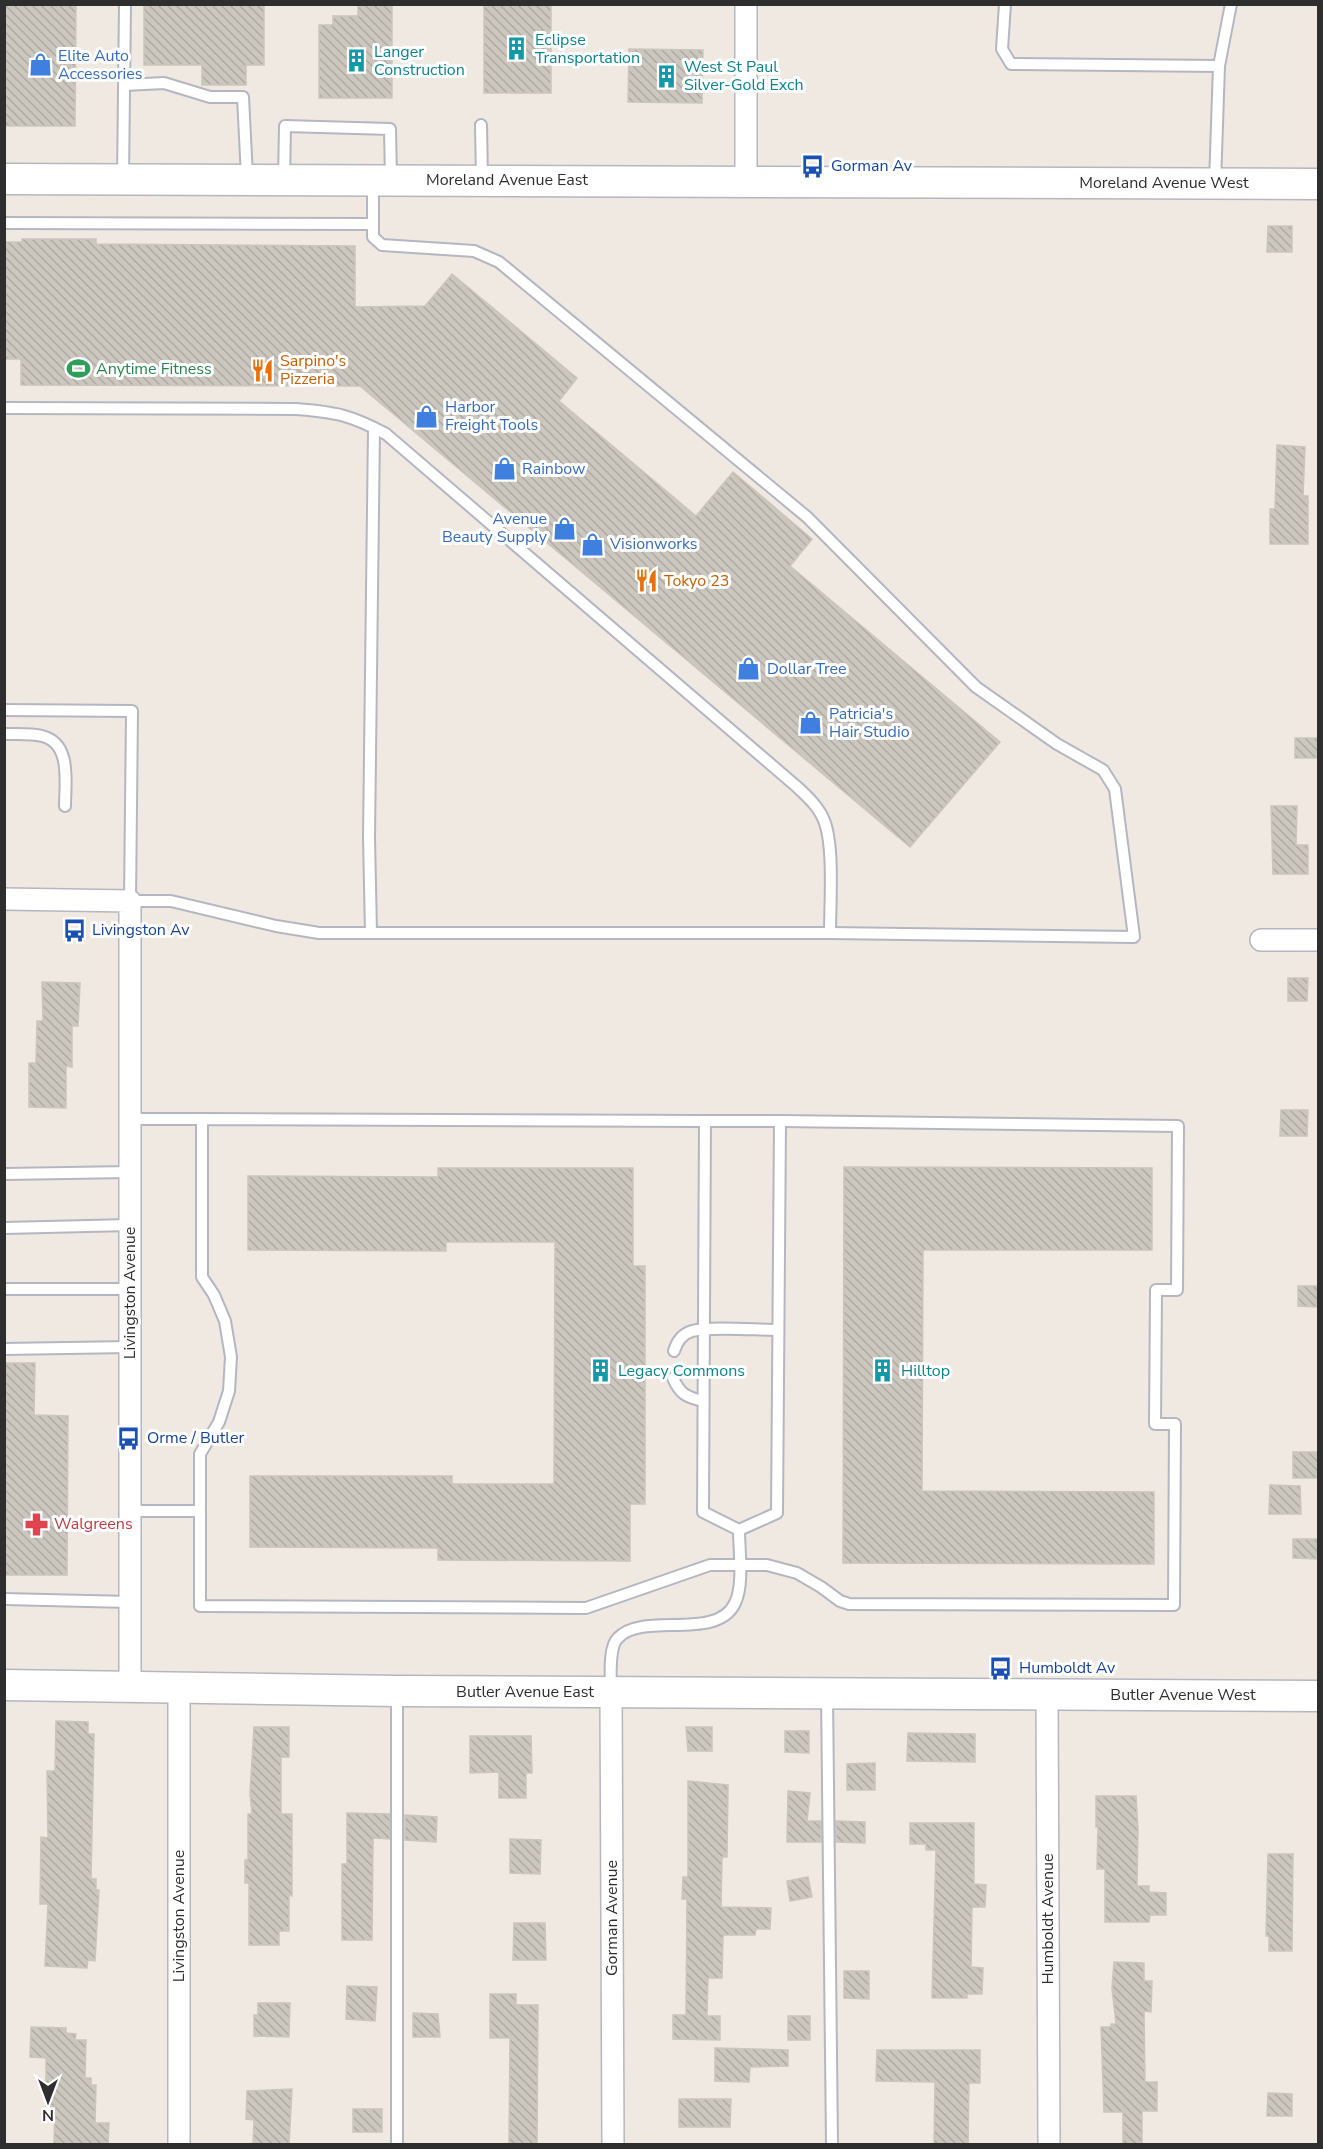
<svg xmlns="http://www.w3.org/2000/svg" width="1323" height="2149" viewBox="0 0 1323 2149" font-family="'Nunito Sans',sans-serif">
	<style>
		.building { fill: url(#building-back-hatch); stroke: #cbc5ba; stroke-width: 1.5 }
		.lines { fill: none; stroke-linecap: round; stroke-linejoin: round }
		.lane-casing { stroke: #b4b7c1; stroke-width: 14 }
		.street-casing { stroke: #b4b7c1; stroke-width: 24 }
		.secondary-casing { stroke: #b4b7c1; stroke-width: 33 }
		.lane { stroke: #fff; stroke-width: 10 }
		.street { stroke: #fff; stroke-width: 21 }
		.secondary { stroke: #fff; stroke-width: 30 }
		.labels { text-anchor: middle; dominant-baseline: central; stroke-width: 6; stroke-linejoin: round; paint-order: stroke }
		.culture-label { font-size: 16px; fill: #0d838f; stroke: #fff; text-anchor: start }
		.shop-label { font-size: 16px; fill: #366cbe; stroke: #fff; text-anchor: start }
		.transit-label { font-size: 16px; fill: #164399; stroke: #fff; text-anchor: start }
		.street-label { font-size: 16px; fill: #2e2e2e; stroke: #fff }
		.food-label { font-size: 16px; fill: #c56008; stroke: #fff; text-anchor: start }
		.leisure-label { font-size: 16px; fill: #27864d; stroke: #fff; text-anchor: start }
		.health-label { font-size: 16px; fill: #be3a42; stroke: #fff; text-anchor: start }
	</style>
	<defs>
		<pattern id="building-back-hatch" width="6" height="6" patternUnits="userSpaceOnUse" patternTransform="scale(1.5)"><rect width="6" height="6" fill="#cbc7bf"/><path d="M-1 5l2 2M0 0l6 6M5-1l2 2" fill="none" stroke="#afaba4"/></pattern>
	</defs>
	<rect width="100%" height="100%" fill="#efe9e1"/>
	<g class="building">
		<path d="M4,4H76L75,126H4Z"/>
		<path d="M144,4H264V65H246V85H202V65H144Z"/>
		<path d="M358,4H392V98H319V25H333V16H358Z"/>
		<rect x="484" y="4" width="67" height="89"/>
		<path d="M629,49L703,50L702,103L628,102Z"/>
		<path d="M1268,226H1292V252H1267Z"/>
		<path d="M22,239H96V244L355,246V307L425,306L452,274L577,378L559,401L696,516L733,472L812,539L790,566L1000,742L910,847L360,386L21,385V359H4V242H22Z"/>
		<path d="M1277,445L1305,447L1303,496H1308V544H1270V509H1275Z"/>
		<rect x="1295" y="738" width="23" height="20"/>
		<path d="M1271,806H1297L1296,845H1308V874H1273Z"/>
		<path d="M1288,978H1308L1307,1001H1288Z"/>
		<path d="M42,982L80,983L78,1026H72V1067L66,1066V1108L29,1107V1063H36L37,1021H43Z"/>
		<path d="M1281,1110H1308L1307,1136H1280Z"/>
		<path d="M844,1167L1152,1168V1250H923L922,1491L1154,1492V1564L843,1563Z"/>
		<path d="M438,1168H633V1266H645V1504H630V1561L438,1560V1548L250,1547V1476H452V1484H554L555,1242H446V1251L248,1250V1176L438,1177Z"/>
		<path d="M1298,1286H1318V1307L1298,1306Z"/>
		<path d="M4,1363H35L34,1415L68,1416L67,1575H4Z"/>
		<rect x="1293" y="1452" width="25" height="26"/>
		<path d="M1270,1485L1300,1486L1301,1514H1269Z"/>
		<path d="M1293,1539H1318V1559L1293,1558Z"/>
		<path d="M56,1721L88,1722V1734H94L91,1879H96V1890H99L95,1961L88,1960L87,1968L45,1966L48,1904H40L41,1837L48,1838L47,1771H55Z"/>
		<path d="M254,1727H289V1757H281V1814H292V1896L289,1895V1931H279V1945H249V1883H245V1860H248V1814H252L250,1793Z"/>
		<path d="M686,1727H712V1751H688Z"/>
		<path d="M785,1731H809V1753L785,1752Z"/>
		<path d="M908,1733L975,1734V1762L907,1761Z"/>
		<path d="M470,1736H531L532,1773H526V1798H499V1772L470,1773Z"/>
		<path d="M875,1763V1790H847V1764Z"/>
		<path d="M688,1781L728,1785L727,1857H722L721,1907L771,1908L770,1929H756L755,1935H723L722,1978H708L707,2016H720V2040L673,2039V2015H686L687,1899H682L683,1877H688Z"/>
		<path d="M788,1791L810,1793L807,1821H821V1842H787Z"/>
		<path d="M1096,1796H1136L1138,1830L1137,1886H1149V1892L1166,1893V1915H1150L1149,1922H1105V1869H1097L1098,1827H1096Z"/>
		<path d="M347,1813L390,1814V1839L373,1838L372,1940H342V1864H347Z"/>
		<path d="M405,1815L437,1817L436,1842L405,1840Z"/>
		<path d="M836,1821L865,1822V1843L836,1842Z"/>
		<path d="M910,1823H974V1884L986,1885L985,1907H972L971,1967L983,1968L982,1994H967V1998H932L936,1850H926V1844H910Z"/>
		<path d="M510,1839L541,1840L540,1874L510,1873Z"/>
		<path d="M1268,1854H1293L1292,1951H1269V1936H1266Z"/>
		<path d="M808,1877L812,1897L790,1901L787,1881Z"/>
		<path d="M514,1923H545L546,1960H513Z"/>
		<path d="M1114,1962L1144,1963V1981H1152L1151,2012L1144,2011L1145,2082H1157V2111H1142V2145H1123V2112H1104L1101,2027H1111V2024H1116L1112,1988Z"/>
		<path d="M844,1971H869V1999L844,1998Z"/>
		<path d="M347,1986L377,1987L375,2021L346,2019Z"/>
		<path d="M490,1994H516V2005H538L537,2145H509L510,2038H490Z"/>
		<path d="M258,2003H290L289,2037L254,2036V2015H258Z"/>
		<path d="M413,2013L438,2014L440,2037H413Z"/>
		<rect x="788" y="2016" width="22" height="24"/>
		<path d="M31,2027L66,2028V2033L76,2034L75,2040H86L85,2078H91V2085H96L95,2123H109L108,2145H54L55,2107L46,2106V2058L30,2057Z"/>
		<path d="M715,2048L788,2050V2066L750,2067L749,2082L715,2081Z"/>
		<path d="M877,2050H980V2083H969L968,2145H934L935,2082L876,2081Z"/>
		<path d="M292,2089L289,2145H253L254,2120L246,2119L247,2091Z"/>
		<path d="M1268,2093L1292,2094V2116H1267Z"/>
		<path d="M679,2099H731L730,2127H679Z"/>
		<rect x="353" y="2109" width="29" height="23"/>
	</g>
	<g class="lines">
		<defs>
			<g id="lane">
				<path d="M1005,4L1002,49L1011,64L1219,66"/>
				<path d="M125,85L164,83L210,97H243L247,177"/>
				<path d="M481,125L482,180"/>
				<path d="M123,178L125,4"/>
				<path d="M284,180L285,126L390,129L391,179"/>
				<path d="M1215,183L1219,66L1231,4"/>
				<path d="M4,223L373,224"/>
				<path d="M4,408L296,409C335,412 351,415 386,434L796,786C808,797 820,808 825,823C834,849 830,904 830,933"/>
				<path d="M4,710L132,711L130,901H171L276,926L319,933H830L1134,937L1115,789L1103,770L1057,744L976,687L807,517L499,262L474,251L382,245L373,237V181"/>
				<path d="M4,734C16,734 31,733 42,736C72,743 65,783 65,806"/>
				<path d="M371,933L369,837L374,428"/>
				<path d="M130,1119H202"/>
				<path d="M705,1121L202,1119V1277L214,1295L225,1321L231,1357L229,1391L219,1422L200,1454V1606L586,1608L710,1565H767L797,1573L821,1587L840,1601L849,1604L1174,1605L1175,1424H1155L1156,1290H1177L1178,1126L780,1121"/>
				<path d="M4,1174L130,1172"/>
				<path d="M4,1228L130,1225"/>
				<path d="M4,1289H130"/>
				<path d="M4,1349L130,1347"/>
				<path d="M674,1351C677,1341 682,1334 692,1331C711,1326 756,1330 778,1330"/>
				<path d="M673,1378C680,1394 686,1397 703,1401"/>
				<path d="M130,1511H199"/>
				<path d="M4,1599L130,1602"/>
				<path d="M397,1692V2144"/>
				<path d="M611,1692C611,1678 608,1647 618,1638C642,1611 717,1642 735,1603C744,1585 739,1550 739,1530L703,1512L705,1121H780L777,1513L739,1530"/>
				<path d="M827,1695L832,2144"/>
			</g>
			<g id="street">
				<path d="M746,4V181"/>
				<path d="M4,899L130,901V1686"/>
				<path d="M1261,940H1318"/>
				<path d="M179,1688V2144"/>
				<path d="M611,1692L613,2144"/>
				<path d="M1047,1693L1049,2144"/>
			</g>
			<g id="secondary">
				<path d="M4,179L1318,184"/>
				<path d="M4,1685L397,1691L1318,1696"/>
			</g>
		</defs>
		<use href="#lane" class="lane-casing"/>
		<use href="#street" class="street-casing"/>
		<use href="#secondary" class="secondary-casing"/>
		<use href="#lane" class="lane"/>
		<use href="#street" class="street"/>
		<use href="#secondary" class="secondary"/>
	</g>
	<defs>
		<symbol id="building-bare" viewBox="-9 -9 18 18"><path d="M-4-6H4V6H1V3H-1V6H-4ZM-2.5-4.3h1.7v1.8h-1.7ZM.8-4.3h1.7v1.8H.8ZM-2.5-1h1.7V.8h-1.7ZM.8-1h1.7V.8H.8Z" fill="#0f9aa8" stroke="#fff" stroke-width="2.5" paint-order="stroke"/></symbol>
		<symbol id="shop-bare" viewBox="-9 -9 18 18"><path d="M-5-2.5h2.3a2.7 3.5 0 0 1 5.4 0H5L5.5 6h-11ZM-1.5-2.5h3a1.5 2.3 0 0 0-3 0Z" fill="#3f7fe0" stroke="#fff" stroke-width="2.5" paint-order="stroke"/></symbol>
		<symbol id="bus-bare" viewBox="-9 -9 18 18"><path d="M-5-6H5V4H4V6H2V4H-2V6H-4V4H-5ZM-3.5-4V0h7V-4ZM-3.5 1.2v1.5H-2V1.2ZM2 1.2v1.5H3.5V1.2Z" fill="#1a4fb4" stroke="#fff" stroke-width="2.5" paint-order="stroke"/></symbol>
		<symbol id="stadium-bare" viewBox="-9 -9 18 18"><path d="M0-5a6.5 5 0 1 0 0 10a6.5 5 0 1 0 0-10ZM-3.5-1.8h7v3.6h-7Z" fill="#2e9e5b" stroke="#fff" stroke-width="2.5" paint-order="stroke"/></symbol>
		<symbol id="restaurant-bare" viewBox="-9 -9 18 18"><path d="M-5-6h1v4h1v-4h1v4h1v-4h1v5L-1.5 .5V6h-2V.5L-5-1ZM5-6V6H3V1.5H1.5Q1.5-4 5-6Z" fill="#e8710a" stroke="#fff" stroke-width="2.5" paint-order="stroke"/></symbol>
		<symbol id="pharmacy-bare" viewBox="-9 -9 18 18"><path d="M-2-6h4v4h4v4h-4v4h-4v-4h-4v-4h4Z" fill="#e0444e" stroke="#fff" stroke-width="2.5" paint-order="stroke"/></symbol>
	</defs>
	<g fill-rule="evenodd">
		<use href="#building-bare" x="500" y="32" width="33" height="33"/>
		<use href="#building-bare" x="340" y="44" width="33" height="33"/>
		<use href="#shop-bare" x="24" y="48" width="33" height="33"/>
		<use href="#building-bare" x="650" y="60" width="33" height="33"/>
		<use href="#bus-bare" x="796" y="150" width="33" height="33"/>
		<use href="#stadium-bare" x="62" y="352" width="33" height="33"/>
		<use href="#restaurant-bare" x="246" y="354" width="33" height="33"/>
		<use href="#shop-bare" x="410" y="400" width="33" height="33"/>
		<use href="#shop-bare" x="488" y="452" width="33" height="33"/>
		<use href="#shop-bare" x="548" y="512" width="33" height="33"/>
		<use href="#shop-bare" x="576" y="528" width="33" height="33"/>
		<use href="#restaurant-bare" x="630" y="564" width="33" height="33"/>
		<use href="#shop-bare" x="732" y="652" width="33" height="33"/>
		<use href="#shop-bare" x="794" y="706" width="33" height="33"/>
		<use href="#bus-bare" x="58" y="914" width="33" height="33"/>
		<use href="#building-bare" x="584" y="1354" width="33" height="33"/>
		<use href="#building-bare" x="866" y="1354" width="33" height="33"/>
		<use href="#bus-bare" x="112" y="1422" width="33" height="33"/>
		<use href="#pharmacy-bare" x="20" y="1508" width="33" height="33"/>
		<use href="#bus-bare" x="984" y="1652" width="33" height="33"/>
	</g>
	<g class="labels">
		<g class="culture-label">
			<text x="535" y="40">Eclipse<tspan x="535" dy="18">Transportation</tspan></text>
			<text x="374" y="52">Langer<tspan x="374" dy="18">Construction</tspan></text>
			<text x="684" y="67">West St Paul<tspan x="684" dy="18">Silver-Gold Exch</tspan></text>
			<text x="618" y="1371">Legacy Commons</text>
			<text x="901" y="1371">Hilltop</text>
		</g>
		<g class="shop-label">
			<text x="58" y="56">Elite Auto<tspan x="58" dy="18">Accessories</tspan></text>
			<text x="445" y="407">Harbor<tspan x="445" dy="18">Freight Tools</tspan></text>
			<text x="522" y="469">Rainbow</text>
			<text x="547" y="519" text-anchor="end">Avenue<tspan x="547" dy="18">Beauty Supply</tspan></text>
			<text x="610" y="544">Visionworks</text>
			<text x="767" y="669">Dollar Tree</text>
			<text x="829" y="714">Patricia's<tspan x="829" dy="18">Hair Studio</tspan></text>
		</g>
		<g class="transit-label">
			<text x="831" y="166">Gorman Av</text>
			<text x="92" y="930">Livingston Av</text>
			<text x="147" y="1438">Orme / Butler</text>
			<text x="1019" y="1668">Humboldt Av</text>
		</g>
		<g class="street-label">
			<text x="507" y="180">Moreland Avenue East</text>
			<text x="1164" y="183">Moreland Avenue West</text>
			<text transform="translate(130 1293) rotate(-90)">Livingston Avenue</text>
			<text x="525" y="1692">Butler Avenue East</text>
			<text x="1183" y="1695">Butler Avenue West</text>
			<text transform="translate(179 1916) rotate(-90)">Livingston Avenue</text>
			<text transform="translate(612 1918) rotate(-90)">Gorman Avenue</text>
			<text transform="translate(1048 1919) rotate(-90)">Humboldt Avenue</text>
		</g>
		<g class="food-label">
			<text x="280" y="361">Sarpino's<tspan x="280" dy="18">Pizzeria</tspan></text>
			<text x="664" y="581">Tokyo 23</text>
		</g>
		<g class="leisure-label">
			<text x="96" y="369">Anytime Fitness</text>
		</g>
		<g class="health-label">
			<text x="54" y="1524">Walgreens</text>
		</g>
	</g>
	<rect width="1323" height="2149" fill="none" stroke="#2e2e2e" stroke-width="12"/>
	<g transform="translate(48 2101) rotate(180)" stroke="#ffffff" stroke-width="4.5" paint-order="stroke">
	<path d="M0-4.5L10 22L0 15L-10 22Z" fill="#2e2e2e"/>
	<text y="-9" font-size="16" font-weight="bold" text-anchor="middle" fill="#2e2e2e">N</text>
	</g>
</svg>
